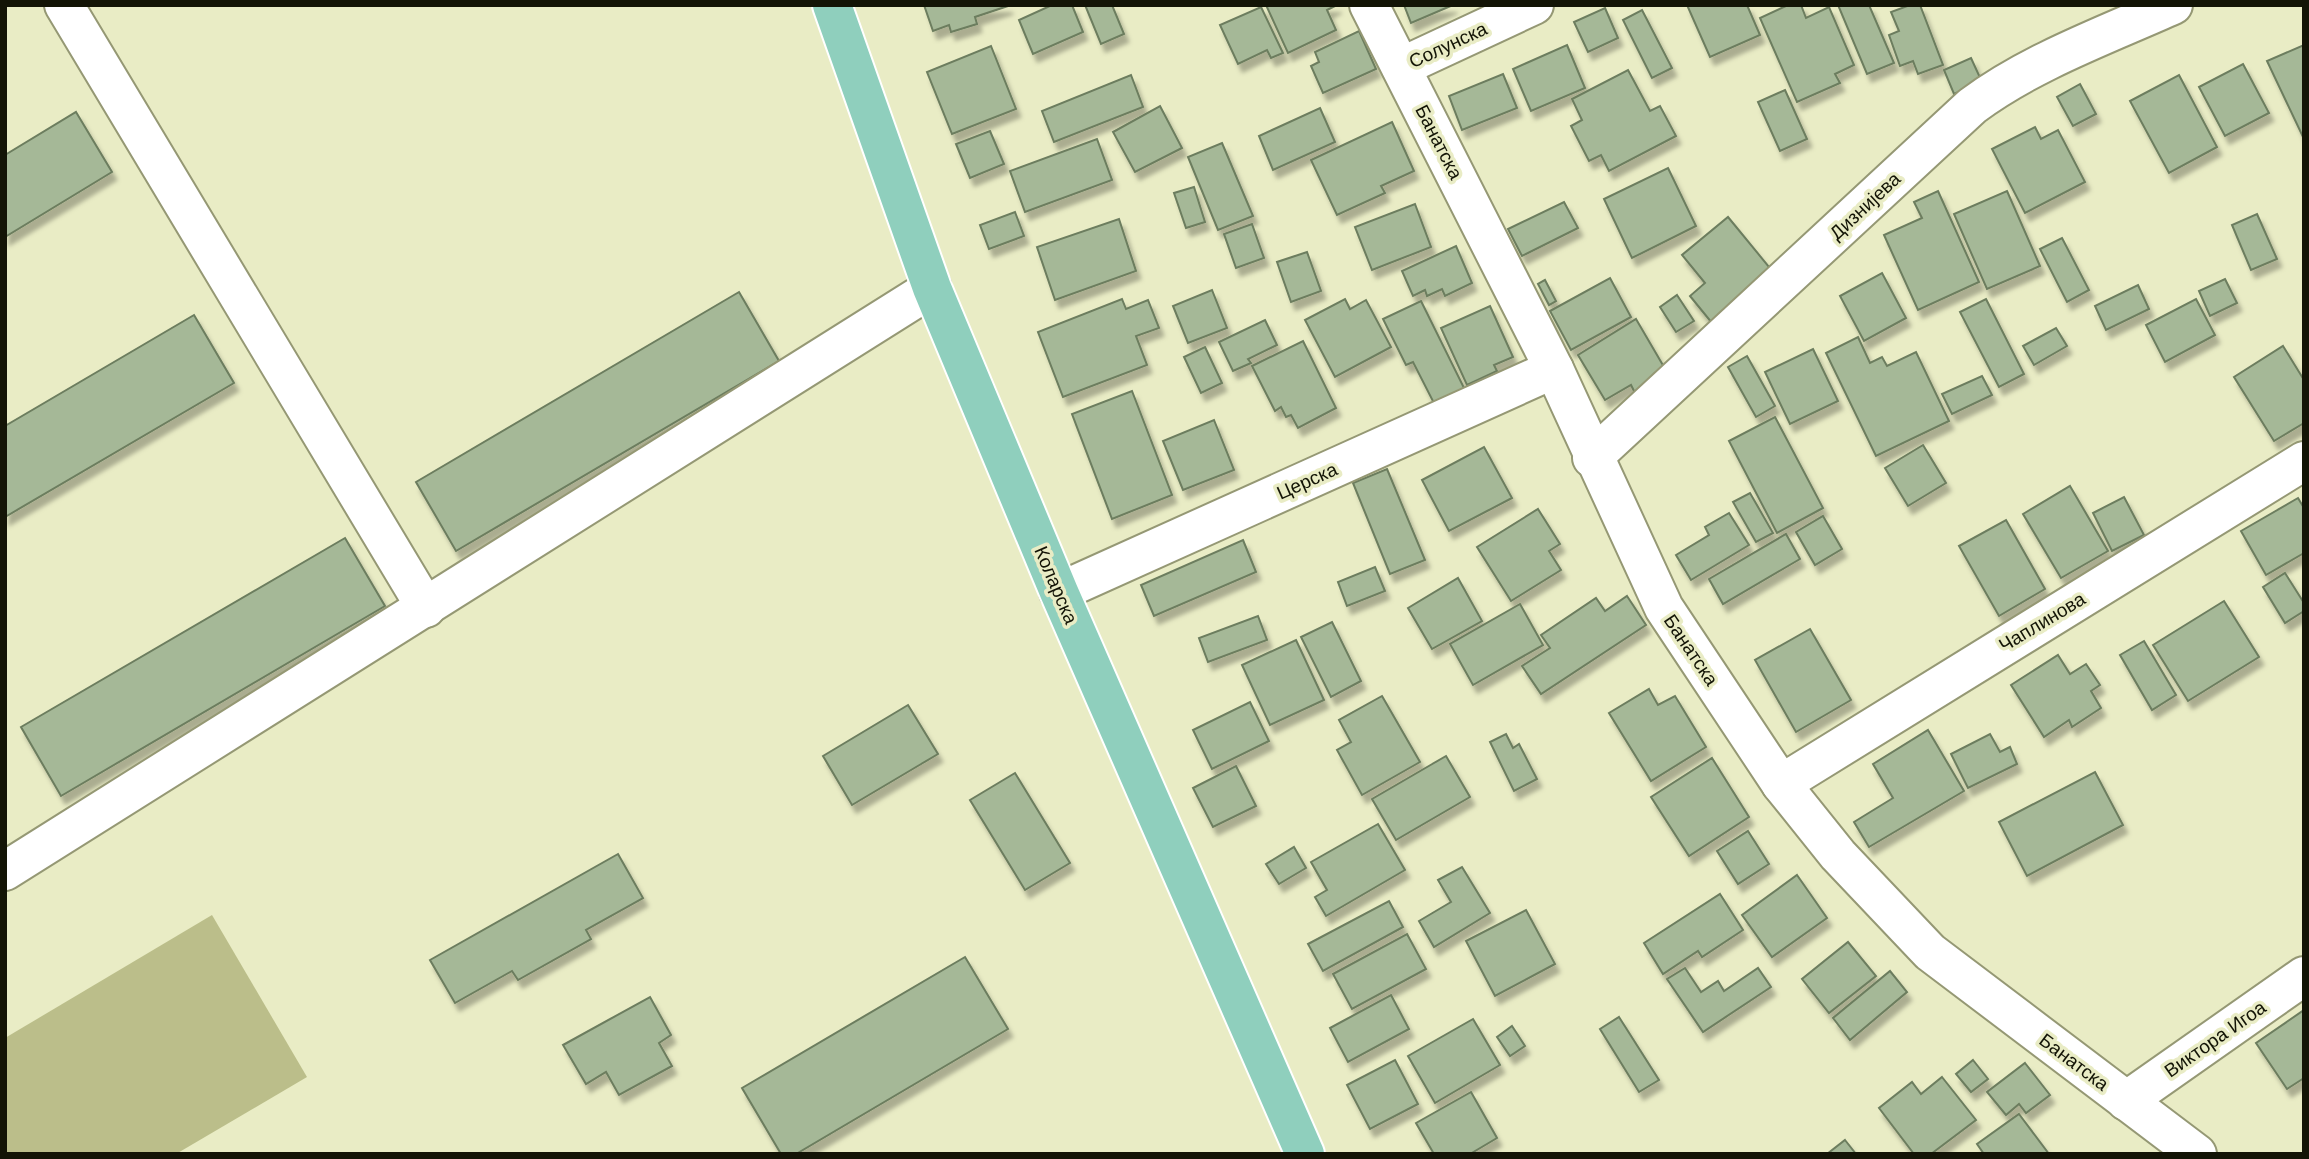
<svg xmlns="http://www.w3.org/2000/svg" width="2309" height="1159" viewBox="0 0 2309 1159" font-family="Helvetica,sans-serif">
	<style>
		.pitch { fill: #bbbe8a }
		.building { fill: #a5b897; stroke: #6c7d5e; stroke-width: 2; filter: url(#shadow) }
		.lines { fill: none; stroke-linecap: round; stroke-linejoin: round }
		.minor-casing { stroke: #959874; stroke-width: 42 }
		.major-casing { stroke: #fff; stroke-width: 42 }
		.minor { stroke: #fff; stroke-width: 38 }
		.major { stroke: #8fcfbd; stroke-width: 38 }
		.labels { text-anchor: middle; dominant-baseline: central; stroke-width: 7; stroke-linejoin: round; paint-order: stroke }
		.street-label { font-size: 19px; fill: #131406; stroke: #e9ecc5 }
	</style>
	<defs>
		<filter id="shadow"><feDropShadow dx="4.5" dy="8" stdDeviation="2" flood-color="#0004"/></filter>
	</defs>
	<rect width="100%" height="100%" fill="#e9ecc5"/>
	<path class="pitch" d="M212,915L307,1077L176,1154H5V1038Z"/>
	<g class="building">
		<path d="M924,5H1007L1008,6L975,17L977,24L951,32L949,25L933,31Z"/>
		<path d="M1052,5H1072L1083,32L1033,54L1019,20Z"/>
		<path d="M1085,5H1112L1124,34L1101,44Z"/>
		<path d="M1266,5H1337L1327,10L1336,30L1288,53Z"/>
		<path d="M1404,5H1453L1411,23Z"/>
		<path d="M1687,5H1747L1760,35L1710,57Z"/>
		<path d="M1788,5H1801L1806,18L1829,7L1854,65L1835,74L1840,83L1797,102L1760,18Z"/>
		<path d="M1838,5H1869L1894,63L1867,74Z"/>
		<path d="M1910,5H1920L1943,65L1918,74L1913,61L1900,66L1889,35L1899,31L1891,12Z"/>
		<path d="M1261,7L1283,53L1271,58L1267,50L1238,64L1220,25Z"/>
		<path d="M1605,8L1618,38L1588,52L1574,22Z"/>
		<path d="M1642,10L1672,68L1652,78L1623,20Z"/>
		<path d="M1359,31L1376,69L1323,93L1311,66L1319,62L1315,52Z"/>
		<path d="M1567,45L1585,88L1531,111L1513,69Z"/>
		<path d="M2304,45V139L2267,61Z"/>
		<path d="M991,46L1016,109L952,134L927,72Z"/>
		<path d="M1971,58L1982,82L1954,94L1944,70Z"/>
		<path d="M2243,64L2269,113L2225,136L2199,87Z"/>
		<path d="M1628,70L1650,111L1660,106L1676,136L1609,171L1601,155L1589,161L1571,126L1582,120L1572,99Z"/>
		<path d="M1503,74L1517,108L1462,130L1449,96Z"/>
		<path d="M1131,75L1143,107L1054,142L1042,111Z"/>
		<path d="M2179,75L2217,147L2169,173L2130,101Z"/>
		<path d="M2080,84L2096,114L2073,126L2057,97Z"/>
		<path d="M1785,90L1807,139L1780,151L1758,102Z"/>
		<path d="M1160,106L1182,148L1135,172L1113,132Z"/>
		<path d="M1320,108L1335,142L1273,170L1259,136Z"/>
		<path d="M76,112L112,172L5,237V155Z"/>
		<path d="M1392,122L1414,171L1381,186L1385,193L1337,215L1311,160Z"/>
		<path d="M2035,127L2041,139L2058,130L2085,182L2025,213L1992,149Z"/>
		<path d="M990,131L1004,164L970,178L956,144Z"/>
		<path d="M1097,139L1112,180L1025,212L1010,171Z"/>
		<path d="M1222,143L1253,216L1218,230L1188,157Z"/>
		<path d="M1668,168L1696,226L1632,258L1604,199Z"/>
		<path d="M1194,187L1205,222L1186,228L1174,193Z"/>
		<path d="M1938,191L1979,282L1918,310L1884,235L1922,218L1914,202Z"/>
		<path d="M2007,191L2040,266L1987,289L1954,214Z"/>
		<path d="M1564,202L1578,228L1522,256L1508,229Z"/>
		<path d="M1415,204L1431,247L1372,270L1355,227Z"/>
		<path d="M1015,212L1024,236L989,249L980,225Z"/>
		<path d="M2257,214L2277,259L2251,270L2232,225Z"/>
		<path d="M1728,217L1774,273L1712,323L1690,296L1705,283L1682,255Z"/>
		<path d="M1119,219L1136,271L1055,300L1037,247Z"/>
		<path d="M1252,224L1264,258L1236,268L1224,234Z"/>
		<path d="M2062,238L2089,290L2067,302L2040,249Z"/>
		<path d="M1456,246L1472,283L1445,296L1442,289L1427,296L1425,290L1413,296L1402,271Z"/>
		<path d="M1307,252L1321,291L1291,302L1277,262Z"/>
		<path d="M1882,273L1906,318L1864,341L1840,296Z"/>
		<path d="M1610,278L1631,317L1571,350L1550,311Z"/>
		<path d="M2225,279L2237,303L2210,316L2199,291Z"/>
		<path d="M1545,280L1556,301L1549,305L1538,284Z"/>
		<path d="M2138,285L2149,309L2106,330L2095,306Z"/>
		<path d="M1212,290L1227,328L1188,343L1173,306Z"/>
		<path d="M739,292L779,361L456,551L416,482Z"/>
		<path d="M1677,295L1694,321L1676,332L1660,307Z"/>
		<path d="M1122,299L1126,309L1148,300L1159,328L1136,336L1147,365L1063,397L1038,332Z"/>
		<path d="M1345,299L1350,309L1366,300L1391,347L1335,377L1305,320Z"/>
		<path d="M1986,299L2024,374L1999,387L1960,312Z"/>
		<path d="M2196,299L2215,335L2165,362L2146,325Z"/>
		<path d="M1421,301L1468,396L1438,411L1413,362L1406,365L1383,319Z"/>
		<path d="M1490,306L1513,357L1494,365L1497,371L1467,385L1441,328Z"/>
		<path d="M194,315L234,383L5,517V426Z"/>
		<path d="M1636,319L1664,367L1655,373L1659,379L1635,393L1631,385L1605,400L1578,355Z"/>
		<path d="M1265,320L1277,345L1248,359L1251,363L1233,371L1219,342Z"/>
		<path d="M2056,328L2067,346L2034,365L2023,346Z"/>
		<path d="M1858,337L1870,363L1882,357L1887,366L1916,352L1949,421L1876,456L1826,353Z"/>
		<path d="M1303,341L1336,408L1298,428L1291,415L1286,417L1281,407L1275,411L1252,366Z"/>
		<path d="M2283,346L2304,380V423L2274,441L2234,377Z"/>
		<path d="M1205,347L1222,383L1201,393L1184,357Z"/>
		<path d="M1813,349L1838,401L1790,424L1765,372Z"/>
		<path d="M1747,356L1775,406L1756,417L1728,367Z"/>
		<path d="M1982,376L1992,395L1952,414L1942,394Z"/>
		<path d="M1132,391L1172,495L1112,519L1072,414Z"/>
		<path d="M1775,417L1823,508L1777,533L1729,441Z"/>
		<path d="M1214,420L1234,470L1183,490L1163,441Z"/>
		<path d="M1923,445L1946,483L1908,506L1885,468Z"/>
		<path d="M1484,447L1512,498L1449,531L1422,480Z"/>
		<path d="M1387,469L1425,560L1390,574L1353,483Z"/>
		<path d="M2070,486L2108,551L2061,578L2023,514Z"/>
		<path d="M1750,493L1773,533L1756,542L1733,502Z"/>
		<path d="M2124,497L2144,535L2112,551L2093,513Z"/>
		<path d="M2298,498L2304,508V553L2266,575L2241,531Z"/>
		<path d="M1538,509L1560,544L1549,551L1561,570L1511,601L1477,547Z"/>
		<path d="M1729,513L1749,545L1691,580L1676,555L1709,535L1705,527Z"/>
		<path d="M1823,516L1842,549L1815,565L1796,532Z"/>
		<path d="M2006,520L2045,589L1999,616L1959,546Z"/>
		<path d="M1786,534L1800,559L1723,604L1709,579Z"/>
		<path d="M345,538L385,606L61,796L21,727Z"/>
		<path d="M1243,540L1256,572L1154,616L1141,585Z"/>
		<path d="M1375,567L1385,591L1347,606L1338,582Z"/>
		<path d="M2285,573L2304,603V611L2285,623L2263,587Z"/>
		<path d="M1458,578L1482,621L1432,649L1408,608Z"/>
		<path d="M1627,596L1646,625L1541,694L1522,666L1550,648L1541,635L1596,598L1605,611Z"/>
		<path d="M2224,601L2259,657L2188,701L2153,645Z"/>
		<path d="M1520,604L1543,645L1473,685L1450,644Z"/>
		<path d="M1258,616L1267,640L1208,662L1199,638Z"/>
		<path d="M1332,622L1361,681L1331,697L1301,637Z"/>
		<path d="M1810,629L1851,700L1796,732L1755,660Z"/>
		<path d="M1296,640L1324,700L1270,725L1242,665Z"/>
		<path d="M2144,641L2176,695L2152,710L2120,655Z"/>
		<path d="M2058,655L2070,674L2086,664L2100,685L2091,691L2101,708L2072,727L2069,720L2044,737L2011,685Z"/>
		<path d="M1649,689L1658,705L1675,696L1706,747L1651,781L1609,713Z"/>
		<path d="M1382,696L1420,762L1362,795L1337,750L1351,742L1339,720Z"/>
		<path d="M1250,702L1269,741L1212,769L1193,730Z"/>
		<path d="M908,705L938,754L852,805L823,756Z"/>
		<path d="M1928,730L1964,791L1869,847L1854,822L1893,798L1873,764Z"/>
		<path d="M1506,734L1513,748L1519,744L1537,779L1514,791L1490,742Z"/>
		<path d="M1990,734L2000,752L2010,747L2017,764L1968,788L1951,754Z"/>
		<path d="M1446,756L1470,797L1396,840L1372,799Z"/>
		<path d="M1712,758L1749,817L1689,856L1651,797Z"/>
		<path d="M1236,766L1256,806L1213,827L1193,788Z"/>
		<path d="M2095,772L2123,825L2027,876L1999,822Z"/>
		<path d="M1015,773L1070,863L1025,890L970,800Z"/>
		<path d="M1378,824L1405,870L1326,916L1315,897L1327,890L1311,862Z"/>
		<path d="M1748,831L1769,864L1738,884L1717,851Z"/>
		<path d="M1294,847L1306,868L1279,884L1266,864Z"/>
		<path d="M618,854L643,898L586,930L591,939L518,980L512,971L455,1003L430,960Z"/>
		<path d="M1462,867L1490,913L1434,947L1419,921L1451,902L1438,880Z"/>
		<path d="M1797,875L1827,918L1772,957L1742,915Z"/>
		<path d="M1720,894L1743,930L1702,957L1698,951L1663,974L1644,943Z"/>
		<path d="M1389,901L1403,927L1323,971L1308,944Z"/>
		<path d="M1526,910L1555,964L1495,996L1466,941Z"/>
		<path d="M1407,934L1426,969L1352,1009L1333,974Z"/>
		<path d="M1848,942L1876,976L1829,1013L1802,979Z"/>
		<path d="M965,957L1008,1029L796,1154H781L742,1088Z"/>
		<path d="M1685,968L1701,992L1718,981L1724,991L1758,968L1771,987L1703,1032L1667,979Z"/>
		<path d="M1890,971L1907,992L1850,1040L1833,1018Z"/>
		<path d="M1391,995L1409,1029L1348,1062L1330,1028Z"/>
		<path d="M650,997L671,1035L659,1043L672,1066L619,1095L606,1072L586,1084L563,1045Z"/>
		<path d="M2304,1010V1078L2287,1089L2256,1043Z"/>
		<path d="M1619,1017L1659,1080L1639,1092L1600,1029Z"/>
		<path d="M1473,1019L1500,1065L1435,1103L1408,1056Z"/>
		<path d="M1512,1026L1525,1046L1510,1056L1497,1037Z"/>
		<path d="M1395,1060L1418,1104L1370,1129L1347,1085Z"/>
		<path d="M1973,1060L1988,1079L1971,1092L1956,1074Z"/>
		<path d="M2025,1063L2050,1095L2026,1113L2019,1104L2006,1115L1987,1092Z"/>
		<path d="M1942,1077L1976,1120L1931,1154H1914L1879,1108L1912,1082L1921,1094Z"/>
		<path d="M1471,1092L1497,1138L1470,1154H1434L1416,1123Z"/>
		<path d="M2019,1114L2049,1154H1984L1977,1144Z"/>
		<path d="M1845,1140L1856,1154H1827Z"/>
	</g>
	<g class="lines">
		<defs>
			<g id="minor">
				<path d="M64,5L426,608"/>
				<path d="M1369,5L1554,369L1664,608L1781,784L1838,855L1930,952L2197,1154"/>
				<path d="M1401,67L1534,5"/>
				<path d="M1592,458L1972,106C2031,62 2106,35 2173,5"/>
				<path d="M1059,592L1554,369"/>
				<path d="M1781,784L2304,461"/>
				<path d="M5,871L932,288"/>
				<path d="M2126,1101L2304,976"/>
			</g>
			<path id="major" d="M832,5L932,288L1059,592L1305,1154"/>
		</defs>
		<use href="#minor" class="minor-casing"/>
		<use href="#major" class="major-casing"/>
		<use href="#minor" class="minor"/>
		<use href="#major" class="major"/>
	</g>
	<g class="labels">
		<g class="street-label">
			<text transform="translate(1448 45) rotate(-25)">Солунска</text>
			<text transform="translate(1439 142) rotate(63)">Банатска</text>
			<text transform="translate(1865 206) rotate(-43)">Дизнијева</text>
			<text transform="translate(1307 481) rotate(-24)">Церска</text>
			<text transform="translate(1056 585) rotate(67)">Коларска</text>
			<text transform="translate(2042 622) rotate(-31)">Чаплинова</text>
			<text transform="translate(1691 650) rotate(56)">Банатска</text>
			<text transform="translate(2215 1039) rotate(-35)">Виктора Игоа</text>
			<text transform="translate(2074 1062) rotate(37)">Банатска</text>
		</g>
	</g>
	<rect width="2309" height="1159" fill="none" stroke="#131406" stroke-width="14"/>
</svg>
